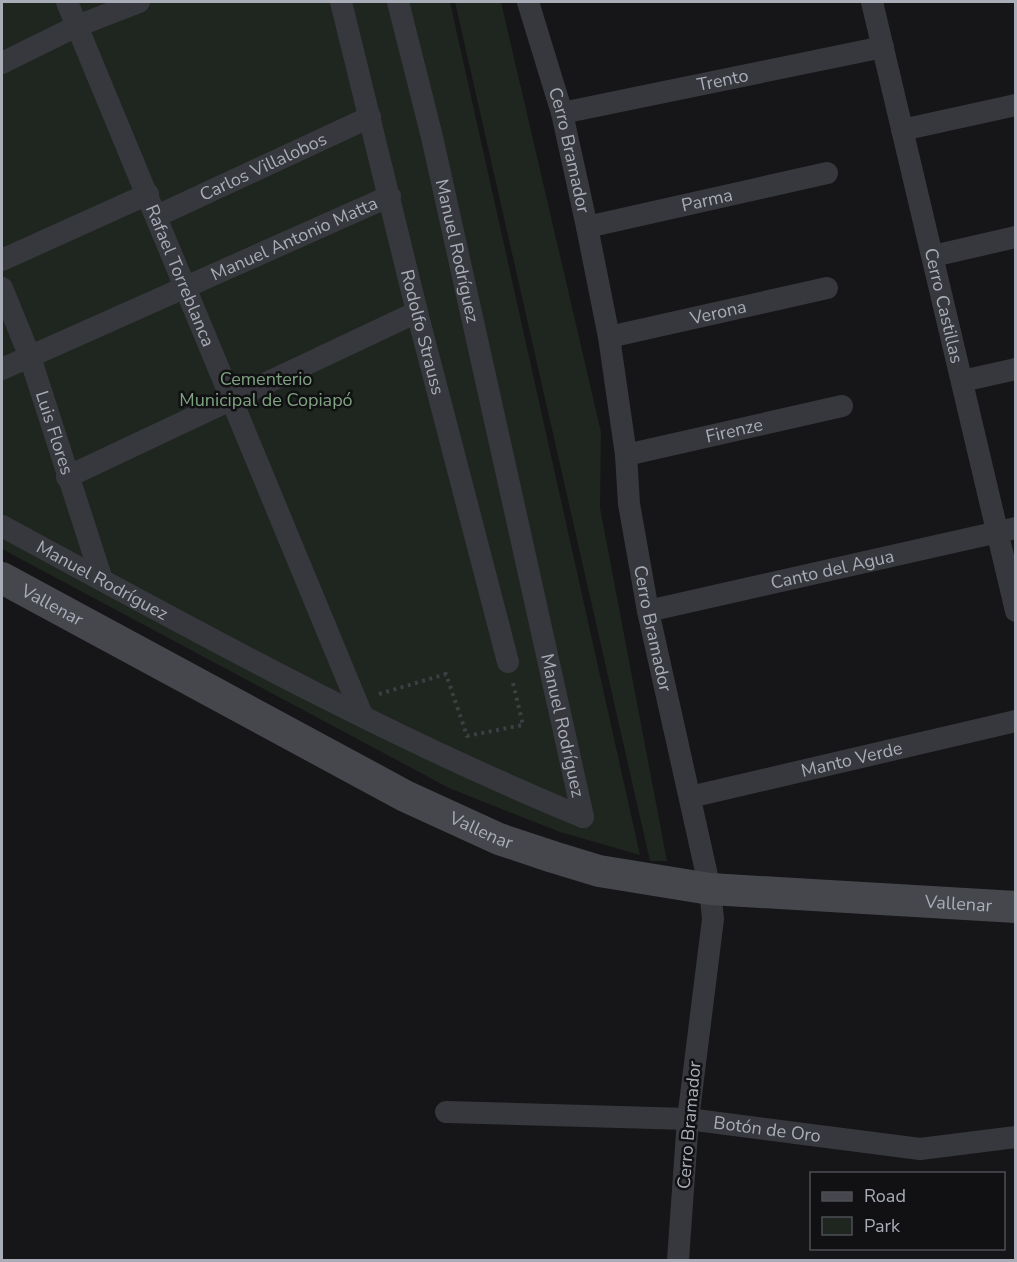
<svg xmlns="http://www.w3.org/2000/svg" width="1017" height="1262" viewBox="0 0 1017 1262" font-family="'Nunito Sans',sans-serif">
	<style>
		.green { fill: #1e261f }
		.lines { fill: none; stroke-linecap: round; stroke-linejoin: round }
		.path { stroke: #3d3f44; stroke-width: 4; stroke-dasharray: 3 4.5; stroke-linecap: butt }
		.street { stroke: #37383d; stroke-width: 22 }
		.secondary { stroke: #45474d; stroke-width: 32 }
		.labels { text-anchor: middle; dominant-baseline: central; stroke-width: 5; stroke-linejoin: round; paint-order: stroke }
		.street-label { font-size: 18px; fill: #a8adb8; stroke: #111113 }
		.park-label { font-size: 18px; fill: #7fa381; stroke: #111113 }
	</style>
	<rect width="100%" height="100%" fill="#161618"/>
	<g class="green">
		<path d="M2,2H450L640,855L560,832L449,788L2,549Z"/>
		<path d="M455,2H501L601,432L600,508L667,861H650Z"/>
	</g>
	<g class="lines">
		<path class="path" d="M379,694L446,674L467,736L523,725L513,683"/>
		<g class="street">
			<path id="s1" d="M67,2L362,715"/>
			<path id="s2" d="M341,2L417,312L508,662"/>
			<path id="s3" d="M398,2L432,137L583,817"/>
			<path id="s4" d="M528,2L562,113L587,227L609,337L626,455L629,504L648,611L710,889L713,919L688,1119L678,1260"/>
			<path id="s5" d="M872,2L1016,611"/>
			<path d="M2,63L77,26L139,2"/>
			<path id="s6" d="M562,113L883,47"/>
			<path d="M902,130L1016,105"/>
			<path id="s7" d="M157,216L370,117"/>
			<path id="s8" d="M587,227L827,173"/>
			<path d="M933,256L1016,237"/>
			<path d="M2,260L148,194"/>
			<path id="s9" d="M2,288L30,357L102,580"/>
			<path id="s10" d="M609,337L827,288"/>
			<path id="s11" d="M2,369L390,196"/>
			<path d="M962,381L1016,369"/>
			<path id="s12" d="M626,455L842,406"/>
			<path d="M67,477L417,312"/>
			<path id="s13" d="M2,526C192,629 383,735 583,817"/>
			<path id="s14" d="M648,611L1016,528"/>
			<path id="s15" d="M690,797L1016,721"/>
			<path id="s16" d="M446,1112L688,1119L920,1149L1016,1137"/>
		</g>
		<path class="secondary" id="s17" d="M2,578L405,796L499,839L553,857L599,871L710,889L1016,907"/>
	</g>
	<g class="labels">
		<g class="street-label">
			<text stroke="none"><textPath href="#s6" startOffset="164">Trento</textPath></text>
			<text stroke="none"><textPath href="#s4" startOffset="154">Cerro Bramador</textPath></text>
			<text stroke="none"><textPath href="#s7" startOffset="117">Carlos Villalobos</textPath></text>
			<text stroke="none"><textPath href="#s8" startOffset="123">Parma</textPath></text>
			<text stroke="none"><textPath href="#s11" startOffset="320">Manuel Antonio Matta</textPath></text>
			<text stroke="none"><textPath href="#s3" startOffset="256">Manuel Rodríguez</textPath></text>
			<text stroke="none"><textPath href="#s1" startOffset="296">Rafael Torreblanca</textPath></text>
			<text stroke="none"><textPath href="#s5" startOffset="312">Cerro Castillas</textPath></text>
			<text stroke="none"><textPath href="#s10" startOffset="112">Verona</textPath></text>
			<text stroke="none"><textPath href="#s2" startOffset="340">Rodolfo Strauss</textPath></text>
			<text stroke="none"><textPath href="#s12" startOffset="111">Firenze</textPath></text>
			<text stroke="none"><textPath href="#s9" startOffset="154">Luis Flores</textPath></text>
			<text stroke="none"><textPath href="#s14" startOffset="189">Canto del Agua</textPath></text>
			<text stroke="none"><textPath href="#s13" startOffset="114">Manuel Rodríguez</textPath></text>
			<text stroke="none"><textPath href="#s17" startOffset="57">Vallenar</textPath></text>
			<text stroke="none"><textPath href="#s4" startOffset="640">Cerro Bramador</textPath></text>
			<text stroke="none"><textPath href="#s3" startOffset="742">Manuel Rodríguez</textPath></text>
			<text stroke="none"><textPath href="#s15" startOffset="166">Manto Verde</textPath></text>
			<text stroke="none"><textPath href="#s17" startOffset="542">Vallenar</textPath></text>
			<text stroke="none"><textPath href="#s17" startOffset="1028">Vallenar</textPath></text>
			<text transform="translate(689 1125) rotate(-85)">Cerro Bramador</text>
			<text stroke="none"><textPath href="#s16" startOffset="322">Botón de Oro</textPath></text>
		</g>
		<g class="park-label">
			<text x="266" y="379">Cementerio<tspan x="266" dy="21">Municipal de Copiapó</tspan></text>
		</g>
	</g>
	<rect width="1017" height="1262" fill="none" stroke="#a8adb8" stroke-width="6"/>
	<rect x="810" y="1172" width="195" height="78" fill="#111113" stroke="#4d4f55" stroke-width="1.5"/>
	<rect x="822" y="1192" width="30" height="9" fill="#45474d" stroke="#4d4f55" stroke-width="1.5"/>
	<text x="864" y="1202" font-size="18" fill="#a8adb8">Road</text>
	<rect x="822" y="1217" width="30" height="18" fill="#1e261f" stroke="#4d4f55" stroke-width="1.5"/>
	<text x="864" y="1232" font-size="18" fill="#a8adb8">Park</text>
</svg>
